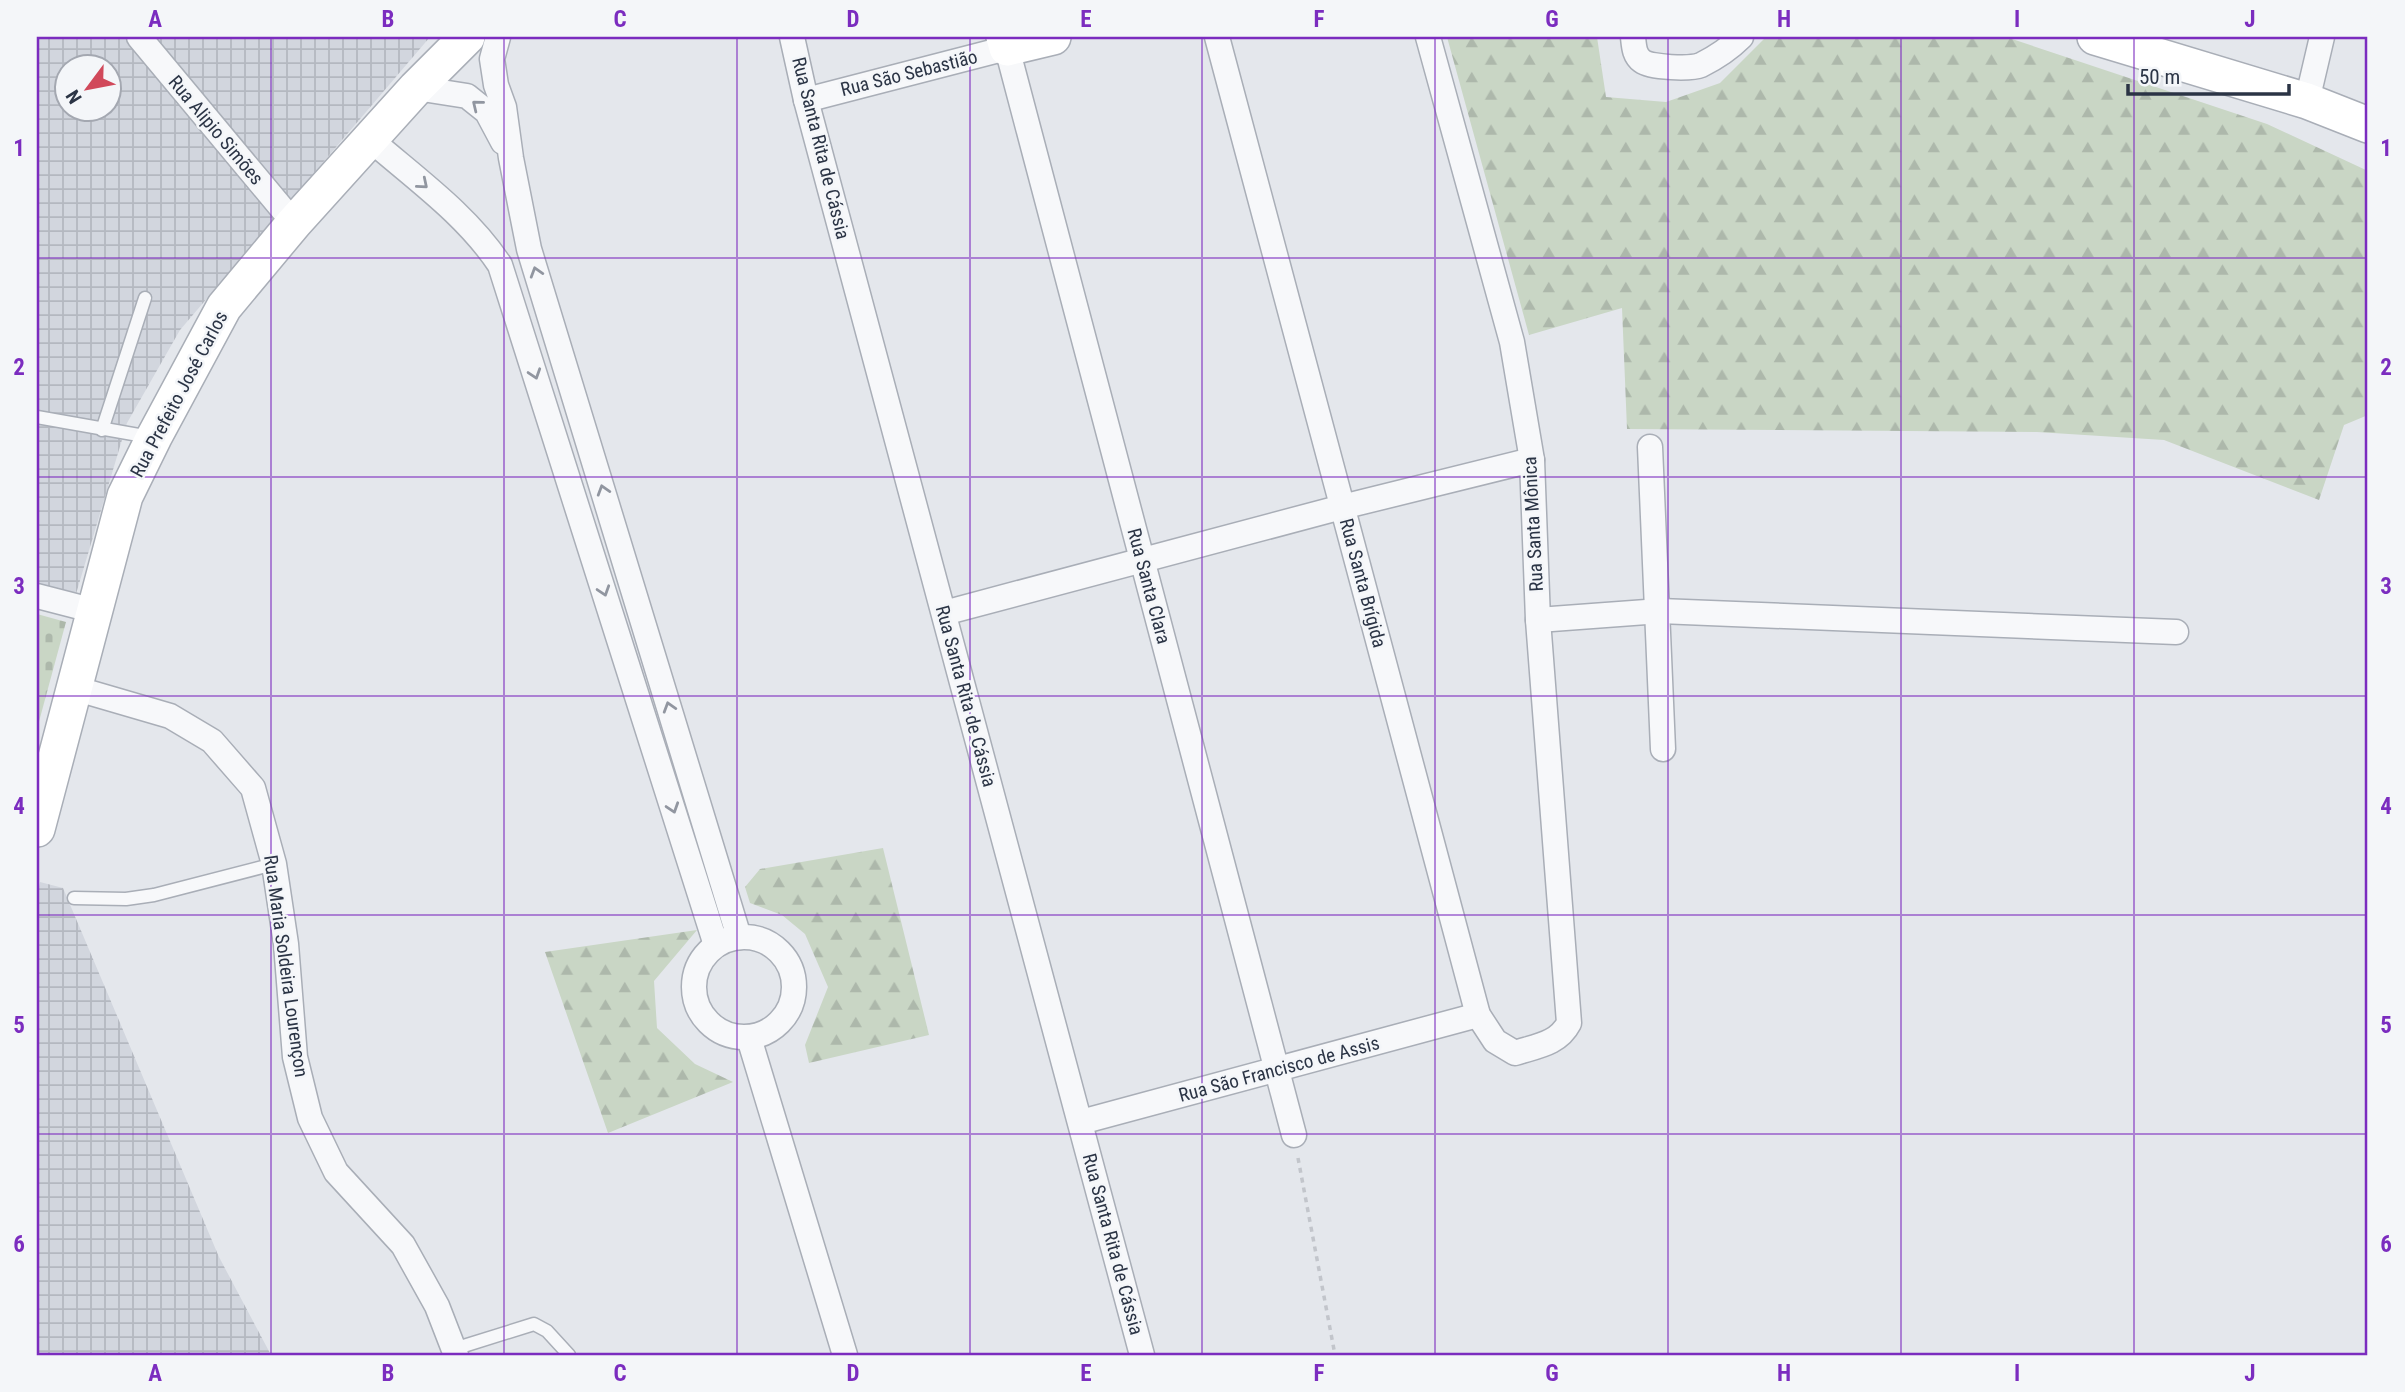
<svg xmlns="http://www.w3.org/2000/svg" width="2405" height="1392" viewBox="0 0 2405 1392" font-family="'Roboto Condensed',sans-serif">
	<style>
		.industrial { fill: url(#industrial-grid); fill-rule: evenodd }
		.forest { fill: url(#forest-firs) }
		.cemetery { fill: url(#cemetery-stones) }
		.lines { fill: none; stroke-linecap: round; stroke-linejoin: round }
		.lane-casing { stroke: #a9aeb7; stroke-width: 15 }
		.street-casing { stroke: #a9aeb7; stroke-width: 27 }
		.secondary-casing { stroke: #a9aeb7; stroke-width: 38 }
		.path { stroke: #c2c5cb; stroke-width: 3.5; stroke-dasharray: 5 5; stroke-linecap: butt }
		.lane { stroke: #f7f8fa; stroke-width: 12 }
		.street { stroke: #f7f8fa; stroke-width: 24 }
		.secondary { stroke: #fff; stroke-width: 35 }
		.oneway { stroke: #9196a0 }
		.grid { fill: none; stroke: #7b2cbf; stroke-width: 2; stroke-opacity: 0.55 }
		.labels { text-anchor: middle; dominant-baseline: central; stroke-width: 5; stroke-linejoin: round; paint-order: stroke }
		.street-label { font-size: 19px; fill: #2b3445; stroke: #f4f6f9 }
		.neatline { fill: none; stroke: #7b2cbf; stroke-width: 2.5 }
		.grid-label { font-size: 23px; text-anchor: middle; font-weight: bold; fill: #7b2cbf }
	</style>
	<defs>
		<pattern id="industrial-grid" width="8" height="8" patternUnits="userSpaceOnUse" patternTransform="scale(1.75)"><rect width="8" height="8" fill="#d2d6de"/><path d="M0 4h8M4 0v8" fill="none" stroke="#b4b8c0"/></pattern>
		<pattern id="forest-firs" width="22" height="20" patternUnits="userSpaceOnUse" patternTransform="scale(1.75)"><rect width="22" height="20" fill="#c9d6c5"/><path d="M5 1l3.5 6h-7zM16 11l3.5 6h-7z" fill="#adb8ab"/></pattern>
		<pattern id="cemetery-stones" width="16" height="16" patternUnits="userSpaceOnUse" patternTransform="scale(1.75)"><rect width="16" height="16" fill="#c9d6c5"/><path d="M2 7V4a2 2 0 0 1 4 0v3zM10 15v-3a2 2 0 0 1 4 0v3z" fill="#adb8ab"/></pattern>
	</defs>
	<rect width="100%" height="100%" fill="#e4e7ec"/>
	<g class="industrial">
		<path d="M37,37H430L180,330L127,423L76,594L37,583ZM66,66H108V108H66Z"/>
		<path d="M40,882L63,888L219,1257L271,1355H37V896Z"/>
	</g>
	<g class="forest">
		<path d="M1447,37H1597L1606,97L1666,102L1720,83L1766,37H2006L2267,124L2368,171V415L2344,425L2319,500L2164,440L2037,432L1627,429L1622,308L1529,335Z"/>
		<path d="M883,848L929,1035L809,1063L805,1045L828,987L805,934L782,915L750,903L745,887L760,869Z"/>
		<path d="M697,930L654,981L657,1028L695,1064L733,1082L608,1133L545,952Z"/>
	</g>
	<path class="cemetery" d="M37,614L66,622L37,729Z"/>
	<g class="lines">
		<defs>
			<g id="lane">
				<path d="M37,417L150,437"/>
				<path d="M102,430L145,298"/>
				<path d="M74,898L126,899L154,895L274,864"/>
				<path d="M454,1349L534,1324L547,1331L569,1355"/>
			</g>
			<g id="street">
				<path d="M139,37L294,223"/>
				<path d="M498,37L492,59L496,85L504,107L511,158L529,249L739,937"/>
				<path d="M792,37L806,100L1142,1355"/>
				<path d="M1217,37L1478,1015L1495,1041L1515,1053C1537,1046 1558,1044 1569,1023L1538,620L1532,460L1512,342L1428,37"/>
				<path d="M1633,37C1634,46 1634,55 1642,61C1651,68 1691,69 1701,65C1715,58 1730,48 1741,37"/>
				<path d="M416,88L467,96L487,112L503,142"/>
				<path d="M806,100L1007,48L1294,1135"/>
				<path d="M2307,101L2322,37"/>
				<path d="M371,140C416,179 467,215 500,265L716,945"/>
				<path d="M1650,447L1663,749"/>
				<path d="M37,596L95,611"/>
				<path d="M944,613L1342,507L1532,460"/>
				<path d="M1538,620L1660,611L2176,632"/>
				<path d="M74,688L170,716L212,741L253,788L274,864L286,944L295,1057L310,1118L336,1172L403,1245L437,1306L456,1355"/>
				<circle cx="744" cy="987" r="50"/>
				<path d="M749,1038L845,1355"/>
				<path d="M1081,1122L1478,1015"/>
			</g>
			<g id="secondary">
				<path d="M1004,37L1007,48L1053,37"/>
				<path d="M2095,37L2307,101L2368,125"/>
				<path d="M37,829L125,496L154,437L224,307L294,223L416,88L467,37"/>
			</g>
		</defs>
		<use href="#lane" class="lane-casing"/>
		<use href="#street" class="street-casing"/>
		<use href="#secondary" class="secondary-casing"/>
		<path class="path" d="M1298,1158L1335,1355"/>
		<use href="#lane" class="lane"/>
		<use href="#street" class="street"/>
		<use href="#secondary" class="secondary"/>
	</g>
	<defs><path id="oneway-chevron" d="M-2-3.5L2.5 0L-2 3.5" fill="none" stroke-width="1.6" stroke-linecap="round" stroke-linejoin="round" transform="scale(1.75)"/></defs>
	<g class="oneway">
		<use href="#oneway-chevron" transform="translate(477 105) rotate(-141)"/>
		<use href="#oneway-chevron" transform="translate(423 184) rotate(40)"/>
		<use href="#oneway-chevron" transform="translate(536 272) rotate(-107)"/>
		<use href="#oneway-chevron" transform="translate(535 374) rotate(72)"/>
		<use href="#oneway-chevron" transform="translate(603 490) rotate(-107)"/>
		<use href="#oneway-chevron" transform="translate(604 591) rotate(72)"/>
		<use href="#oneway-chevron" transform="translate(669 707) rotate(-107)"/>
		<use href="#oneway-chevron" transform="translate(673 808) rotate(72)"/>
	</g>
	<path class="grid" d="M271,37V1355M504,37V1355M737,37V1355M970,37V1355M1202,37V1355M1435,37V1355M1668,37V1355M1901,37V1355M2134,37V1355M37,258H2368M37,477H2368M37,696H2368M37,915H2368M37,1134H2368"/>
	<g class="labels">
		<g class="street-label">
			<text transform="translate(909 73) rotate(-14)">Rua São Sebastião</text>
			<text transform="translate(216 130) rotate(50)">Rua Alipio Simões</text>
			<text transform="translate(821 148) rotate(76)">Rua Santa Rita de Cássia</text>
			<text transform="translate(179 394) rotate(-62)">Rua Prefeito José Carlos</text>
			<text transform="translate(1533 524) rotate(-93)">Rua Santa Mônica</text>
			<text transform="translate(1363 583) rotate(75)">Rua Santa Brígida</text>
			<text transform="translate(1149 586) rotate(75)">Rua Santa Clara</text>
			<text transform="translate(966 696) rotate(75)">Rua Santa Rita de Cássia</text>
			<text transform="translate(286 966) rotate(82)">Rua Maria Soldeira Lourençon</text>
			<text transform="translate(1279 1069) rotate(-15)">Rua São Francisco de Assis</text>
			<text transform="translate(1113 1244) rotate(75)">Rua Santa Rita de Cássia</text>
		</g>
	</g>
	<rect width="2405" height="1392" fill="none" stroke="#f4f6f9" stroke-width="77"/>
	<g transform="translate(88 88) rotate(238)"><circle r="33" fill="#f4f6f9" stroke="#a4a8b1" stroke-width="2"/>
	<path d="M0-5L12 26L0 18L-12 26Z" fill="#d1495b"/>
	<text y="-10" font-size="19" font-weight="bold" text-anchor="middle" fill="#2b3445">N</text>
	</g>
	<path d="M2128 84v10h161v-10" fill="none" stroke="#2b3445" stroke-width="3.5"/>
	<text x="2139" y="84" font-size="21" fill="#2b3445" stroke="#f4f6f9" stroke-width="5" paint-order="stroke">50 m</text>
	<rect x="38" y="38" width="2328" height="1316" class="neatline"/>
	<g class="grid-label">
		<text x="155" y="27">A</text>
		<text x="388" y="27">B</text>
		<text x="620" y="27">C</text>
		<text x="853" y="27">D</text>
		<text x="1086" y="27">E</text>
		<text x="1319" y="27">F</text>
		<text x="1552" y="27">G</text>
		<text x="1784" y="27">H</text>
		<text x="2017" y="27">I</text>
		<text x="2250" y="27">J</text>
		<text x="19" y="156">1</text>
		<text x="2386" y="156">1</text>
		<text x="19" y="375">2</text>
		<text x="2386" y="375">2</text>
		<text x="19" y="594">3</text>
		<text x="2386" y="594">3</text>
		<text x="19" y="814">4</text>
		<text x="2386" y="814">4</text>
		<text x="19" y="1033">5</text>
		<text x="2386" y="1033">5</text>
		<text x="19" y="1252">6</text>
		<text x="2386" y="1252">6</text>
		<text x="155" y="1381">A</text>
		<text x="388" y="1381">B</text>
		<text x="620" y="1381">C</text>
		<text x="853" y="1381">D</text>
		<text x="1086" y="1381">E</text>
		<text x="1319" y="1381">F</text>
		<text x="1552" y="1381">G</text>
		<text x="1784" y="1381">H</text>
		<text x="2017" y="1381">I</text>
		<text x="2250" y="1381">J</text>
	</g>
</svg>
